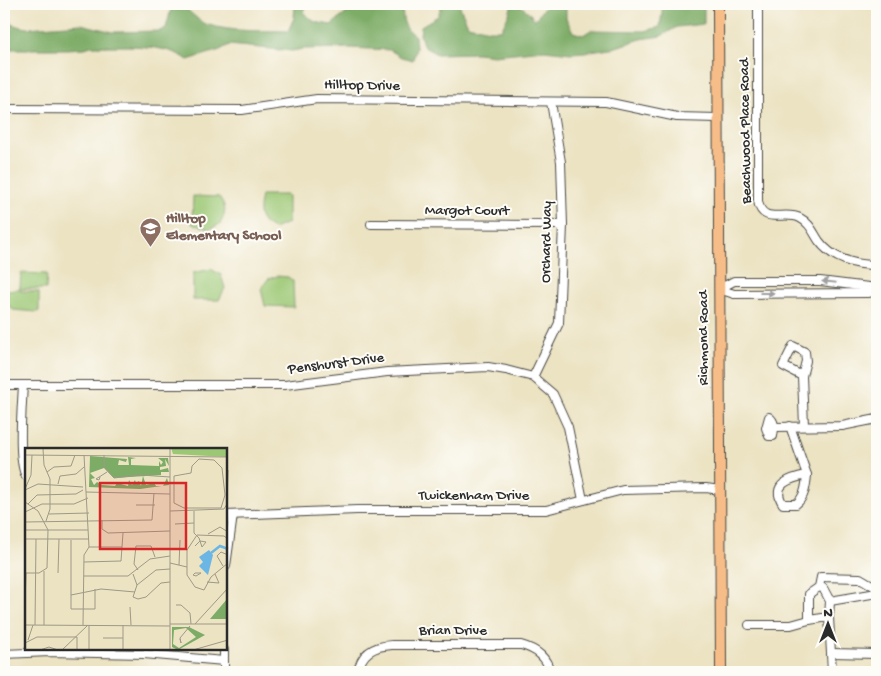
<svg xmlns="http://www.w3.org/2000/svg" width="881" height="676" viewBox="0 0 881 676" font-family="'Gochi Hand',sans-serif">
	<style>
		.green { fill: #9cc875; stroke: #647a50 }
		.forest { fill: #7dac66; stroke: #546c48 }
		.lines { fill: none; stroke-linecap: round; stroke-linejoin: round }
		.minor-casing { stroke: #484742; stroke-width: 10 }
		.major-casing { stroke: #484742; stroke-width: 12 }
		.minor { stroke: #fff; stroke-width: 8 }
		.major { stroke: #f7bd88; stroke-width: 10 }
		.oneway { fill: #a0a0a0 }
		.labels { text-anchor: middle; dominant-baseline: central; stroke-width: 4; stroke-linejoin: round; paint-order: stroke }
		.street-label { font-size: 15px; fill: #2b2b2b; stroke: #fdfcf7 }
		.education-label { font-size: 15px; font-weight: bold; fill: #785e54; stroke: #fdfcf7; text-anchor: start }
		.inset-river { fill: none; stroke: #6bb6e4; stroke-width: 2.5 }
		.inset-road { fill: none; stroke: #9f9986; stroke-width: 1 }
		.view { fill: #d62828; fill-opacity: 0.15; stroke: #d62828; stroke-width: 2.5 }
		.inset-edge { fill: none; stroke: #2b2b2b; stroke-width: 2.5 }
	</style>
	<rect width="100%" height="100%" fill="#fdfcf7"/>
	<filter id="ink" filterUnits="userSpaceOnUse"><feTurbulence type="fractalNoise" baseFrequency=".02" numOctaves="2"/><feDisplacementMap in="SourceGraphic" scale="10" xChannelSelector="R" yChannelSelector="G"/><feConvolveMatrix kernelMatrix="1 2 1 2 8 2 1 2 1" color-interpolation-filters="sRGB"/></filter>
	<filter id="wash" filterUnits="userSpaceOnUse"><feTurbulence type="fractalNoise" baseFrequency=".0096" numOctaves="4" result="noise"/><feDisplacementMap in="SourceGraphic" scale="20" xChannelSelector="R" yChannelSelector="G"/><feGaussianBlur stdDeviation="1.12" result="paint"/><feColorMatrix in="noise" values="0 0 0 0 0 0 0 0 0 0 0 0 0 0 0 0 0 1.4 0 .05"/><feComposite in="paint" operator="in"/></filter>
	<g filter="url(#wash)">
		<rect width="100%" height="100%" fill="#ece3c3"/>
		<g class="green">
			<path d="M261,195H288V223L273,229C256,220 258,213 261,195Z"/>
			<path d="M193,196L219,197C227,207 226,213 220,224L210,229L192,224Z"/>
			<path d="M211,269L221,275L225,288L219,300H193V273Z"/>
			<path d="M21,273L47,274L46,289H20V291L39,292V311L37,312L13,310L10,306H4V289L11,290V291L20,288Z"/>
			<path d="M277,276L288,277L293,281L294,307L265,306L261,289L268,279Z"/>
		</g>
		<g class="forest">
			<path d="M174,4C186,4 195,20 206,24C232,33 262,30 288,31L294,18L295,4H305L304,13L315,22L331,25L352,9V4H366L367,7L376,4H402C403,19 402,27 415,36L416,48L413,60L401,57L390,50L350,48L303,49L292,51L229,45L220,50L188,60C164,42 121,47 91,46L85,48L66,49H4V10L13,25L27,28L81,24L113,32L160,31L166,28L171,9Z"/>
			<path d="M442,4H460V7L468,25L489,30H501L509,14L512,4C522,4 530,13 535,20C547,3 545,4 566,4V18L573,32L583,35L591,30L645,31L660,27L663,4H704V24L677,27L661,36L641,39L616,47L585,52L571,53L544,50L494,55L477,53L437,54L424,47L420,35L421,26L438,16Z"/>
		</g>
	</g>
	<g filter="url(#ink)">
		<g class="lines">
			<defs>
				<g id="minor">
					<path d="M758,4V201C762,226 785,210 800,218C810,223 813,232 819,241C833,260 855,265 877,265"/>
					<path d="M4,109L242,110L317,99L606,102L677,117L718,118"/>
					<path d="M371,224L563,225"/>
					<path d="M719,289L734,281H820L877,288"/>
					<path d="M719,289L734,294L868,293L877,291"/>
					<path d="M793,346L805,352L806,361L802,376L783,366Z"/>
					<path d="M802,376L804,426"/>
					<path d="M533,377L559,323L563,225L561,162L551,102"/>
					<path d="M4,385H285L387,372L488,367L506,370L533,377L553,394L568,427L583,500"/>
					<path d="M23,385C22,405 17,460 26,476"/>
					<path d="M769,417C776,422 774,429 773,436H769L766,428Z"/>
					<path d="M790,426L807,475"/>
					<path d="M775,427L842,426L877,419"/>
					<path d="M807,475C806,486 805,497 796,504H783C770,484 791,478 807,475Z"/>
					<path d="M226,515L357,510H546L623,490L706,488L720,490"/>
					<path d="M226,566L233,515"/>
					<path d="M819,587L823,588L830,601L829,617L832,672"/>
					<path d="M830,601L877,593"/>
					<path d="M809,620V594L819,587L821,577L860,578L877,588"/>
					<path d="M749,625H791L809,620L829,617"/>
					<path d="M831,653L877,654"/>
					<path d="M4,654L50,652L144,654L224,661"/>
					<path d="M224,672V650"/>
					<path d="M358,672C361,653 373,646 392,645H521C536,649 547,657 550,672"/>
				</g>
				<path id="major" d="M718,4L721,672"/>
			</defs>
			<use href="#minor" class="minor-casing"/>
			<use href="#major" class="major-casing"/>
			<use href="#minor" class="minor"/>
			<use href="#major" class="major"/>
		</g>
		<defs><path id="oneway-solid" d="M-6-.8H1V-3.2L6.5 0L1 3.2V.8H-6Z" transform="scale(1.25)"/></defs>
		<g class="oneway">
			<use href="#oneway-solid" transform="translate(829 282) rotate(-174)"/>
			<use href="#oneway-solid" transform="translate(767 293)"/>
		</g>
	</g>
	<defs>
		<symbol id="school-pin" viewBox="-11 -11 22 30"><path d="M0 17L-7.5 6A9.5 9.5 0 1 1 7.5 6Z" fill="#8d6e63" stroke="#fdfcf7"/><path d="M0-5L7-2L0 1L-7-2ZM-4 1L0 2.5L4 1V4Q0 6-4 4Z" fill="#fff"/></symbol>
	</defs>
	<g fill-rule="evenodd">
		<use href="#school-pin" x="138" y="216" width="25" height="34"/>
	</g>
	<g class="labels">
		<g class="street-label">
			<text transform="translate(362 86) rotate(1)">Hilltop Drive</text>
			<text transform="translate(746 131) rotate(-91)">Beachwood Place Road</text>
			<text x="467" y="211">Margot Court</text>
			<text transform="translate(547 242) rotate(-89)">Orchard Way</text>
			<text transform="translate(704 338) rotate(-90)">Richmond Road</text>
			<text transform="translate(336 364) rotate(-7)">Penshurst Drive</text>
			<text x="474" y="496">Twickenham Drive</text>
			<text x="453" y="631">Brian Drive</text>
		</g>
		<g class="education-label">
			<text x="166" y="219">Hilltop<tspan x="166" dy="17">Elementary School</tspan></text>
		</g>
	</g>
	<g transform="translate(25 448)">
		<rect width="202" height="202" fill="#ece3c3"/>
		<path d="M146,0H202V9L148,6Z" fill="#9cc875"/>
		<path d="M65,8L102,11L101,14L94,12L93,17H104L103,9L111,10L106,11V17L134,18V13L136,17L138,14L133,10H143L144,18L140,11L141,18L135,19V22L143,20L144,24H136V27L89,30L79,20L65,25L70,30L66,31L69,37L72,34L77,37L90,38L92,35L103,38L104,32L107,37L110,32L111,35L114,33L116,38L118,28L121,37L129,35L131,38H138L142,30L144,37L115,41L64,39ZM202,151V171H185ZM164,179L180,187L153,202L147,199V179ZM161,180L171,189L154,200L148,196L149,182Z" fill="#7dac66" fill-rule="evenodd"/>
		<path d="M184,102L188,107L183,127L174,118L178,114L174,109Z" fill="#6bb6e4"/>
		<path class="inset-river" d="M186,105L195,98L203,101"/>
		<path class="inset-road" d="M145,0V202M18,1L19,17L25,31V61L21,73M0,7L203,9M59,7L64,99M79,7V19L89,30L115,27L145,29M174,11L189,12L197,20L200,47L196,60H159L149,55V28L166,25L167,18ZM22,24L29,19L46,18L50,7M75,29L74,32L71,31L82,24M33,36L35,28L51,26L59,19M0,41L6,27L7,7M0,42L13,36L58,39M61,44L145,46M0,54L13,63L23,82L22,120L14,125H0M3,56L12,47L51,46L58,42M111,57H130M145,63L199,61L202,56L203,22M169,63V85L174,90L177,99L181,94L175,93L170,98M0,64L17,56H49L63,50M24,66L64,65M77,72V81L83,85L145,83M127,72L129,45M0,74L127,72M150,76L169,75M0,82H63M183,86L195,79L203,84M0,91H63M203,91L199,88L172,87L162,102V127L170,139L179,142L186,129L203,115M46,92V161H70V141M64,99H97M59,114L96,113L98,85M145,115L162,119M154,117L155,92M198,118L192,108L196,104L203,107M113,122L109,116L111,98H126L130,109M19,123V177M33,125L34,91M176,125L171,128L168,127L170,125ZM108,126L112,137L108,149L113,151L121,149L136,135L145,134M59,128H103L125,111L145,108M182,134L194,135L190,126M112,137L131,122L145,121M46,147L76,141L110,144M0,155L1,125M151,157H156L165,165L166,176M105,159L106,177M145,176H203M170,176L203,140M0,177L145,178M10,177L11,91M58,177L59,107L64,99M64,177V202M98,177V202M78,190H98M155,191L156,195L155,190L165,178M3,192L8,177M0,195L12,189H52V202M15,202L24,199L33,202M37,202L63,177M168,202L203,192"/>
		<path class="view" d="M75,35H161V101H75Z"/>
		<rect width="202" height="202" class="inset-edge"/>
	</g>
	<rect width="881" height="676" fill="none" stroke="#fdfcf7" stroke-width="20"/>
	<g transform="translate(828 624)" stroke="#fdfcf7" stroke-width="4" paint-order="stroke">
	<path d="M0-4L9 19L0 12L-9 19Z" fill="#2b2b2b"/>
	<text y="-8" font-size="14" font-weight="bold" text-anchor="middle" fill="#2b2b2b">N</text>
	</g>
</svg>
